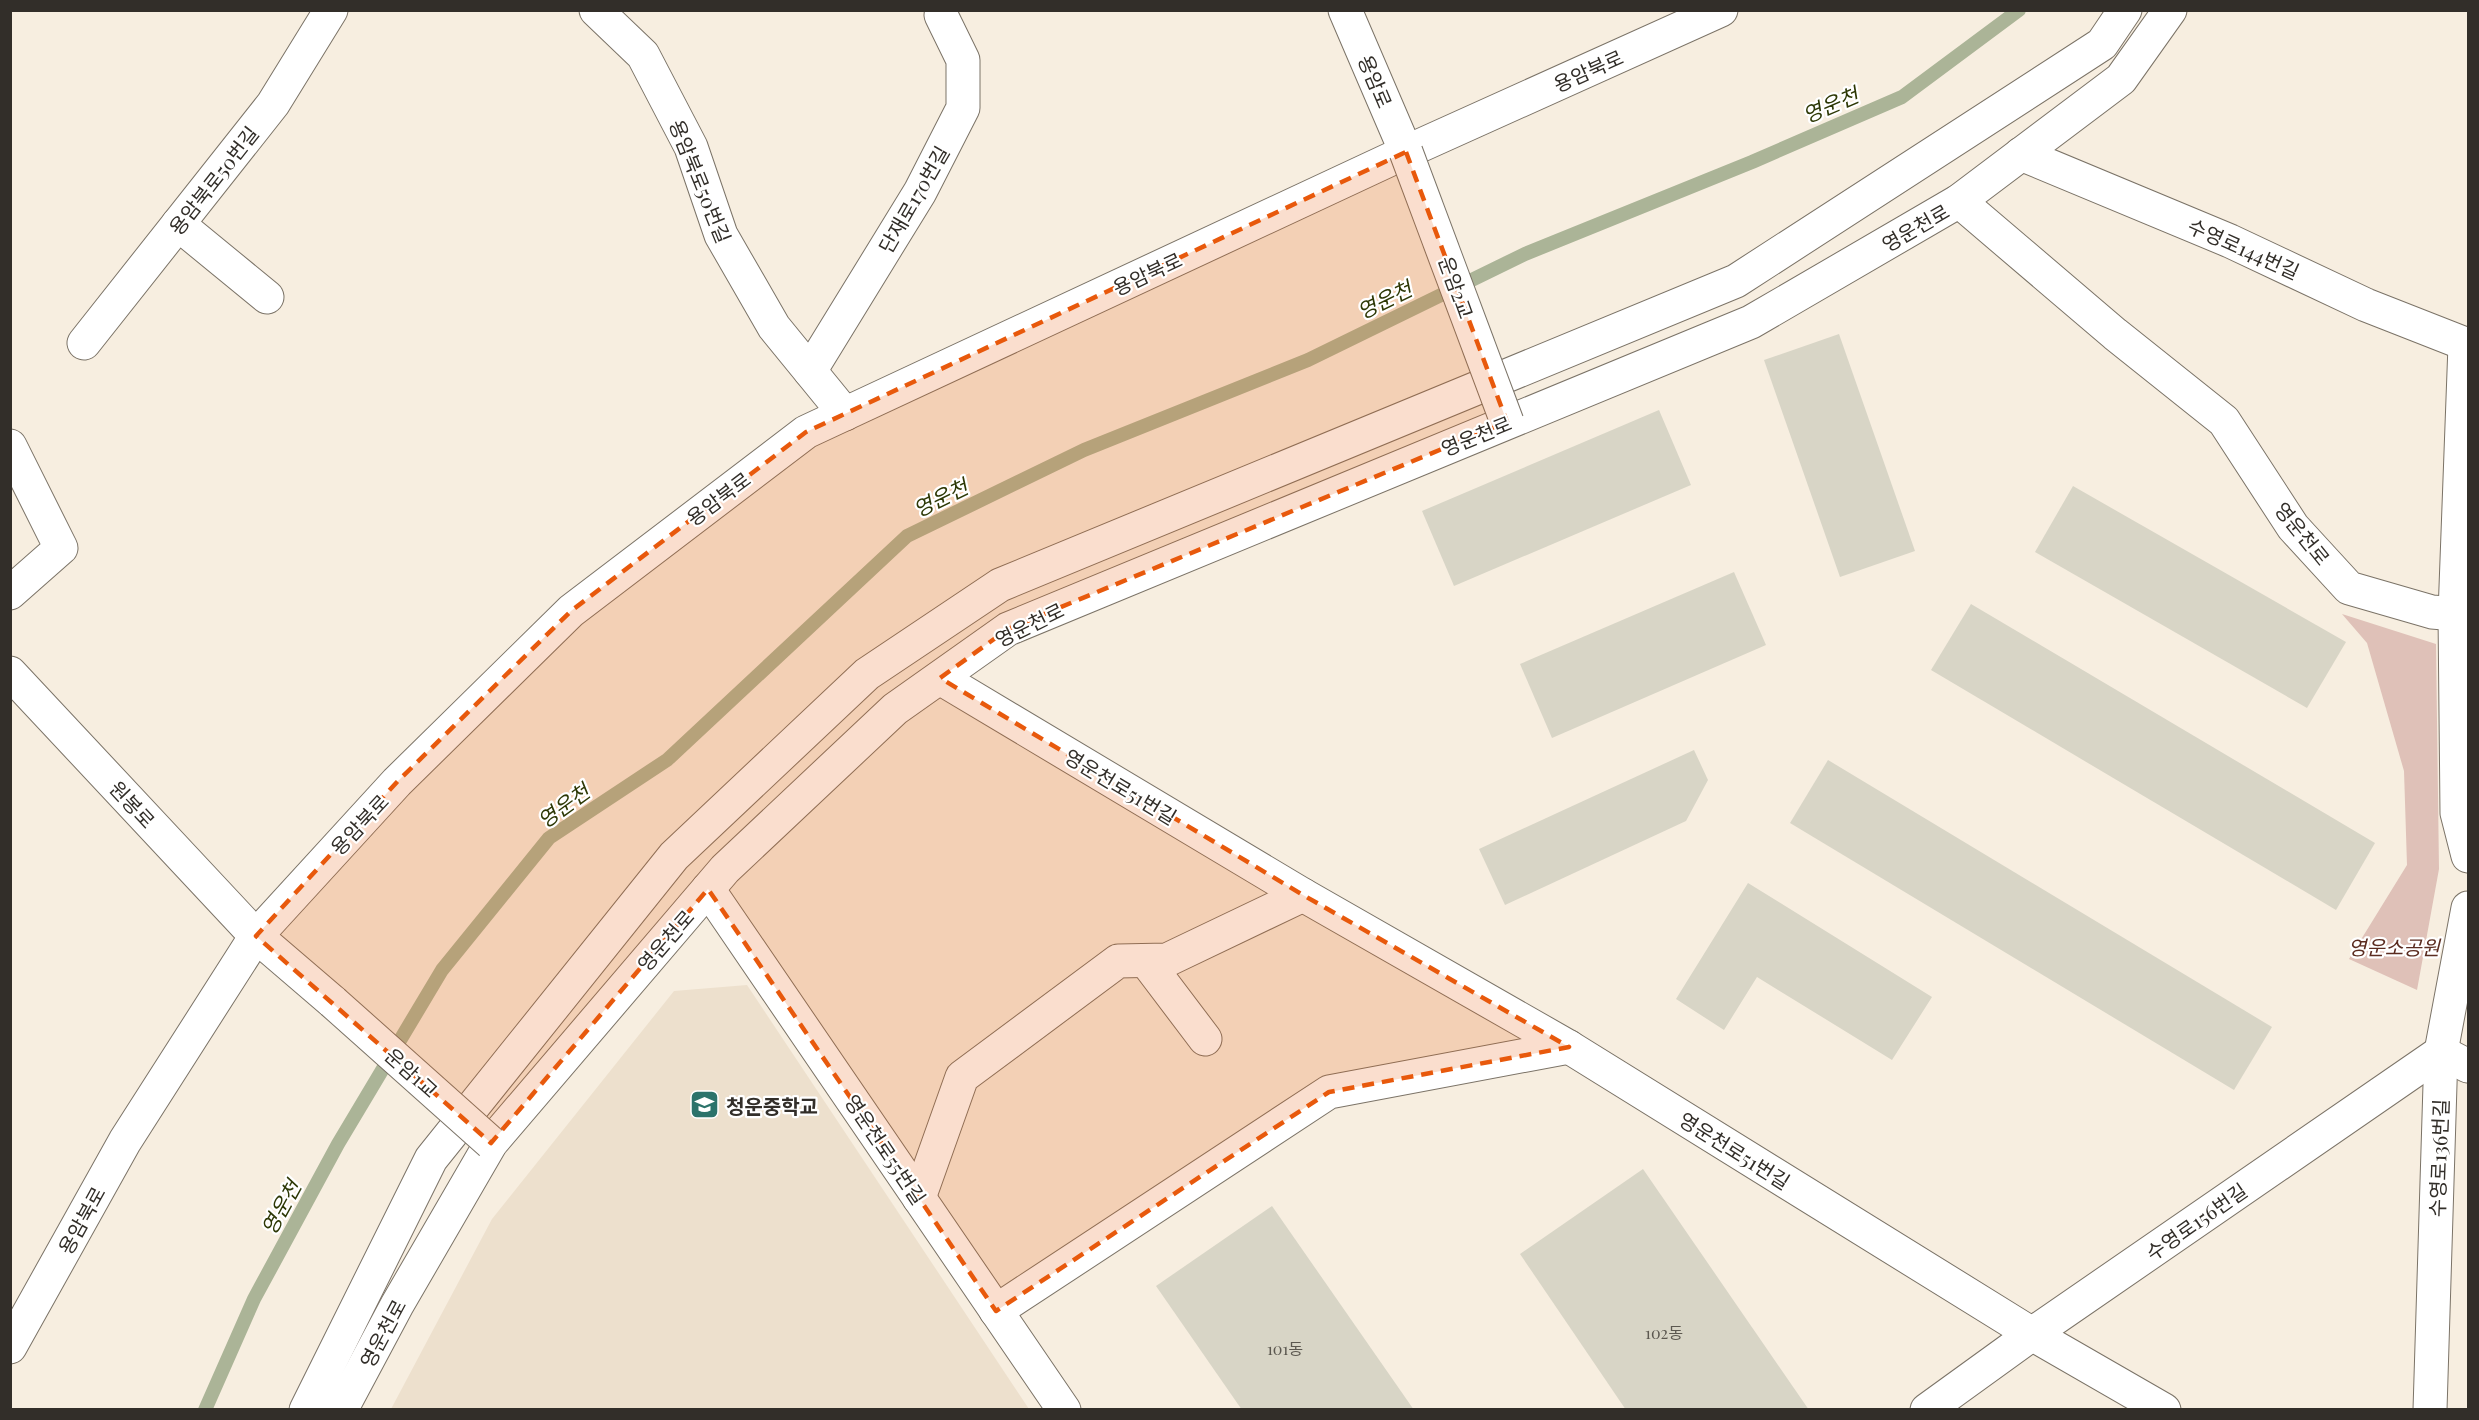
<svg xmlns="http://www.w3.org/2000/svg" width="2479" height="1420" viewBox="0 0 2479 1420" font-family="'Playfair Display','Noto Sans KR',serif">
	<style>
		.built { fill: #ede0cd }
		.green { fill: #dfc1b8 }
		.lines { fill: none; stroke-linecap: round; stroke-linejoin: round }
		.stream { stroke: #abb497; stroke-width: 14 }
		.building { fill: #d8d5c6 }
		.minor-casing { stroke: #7b7367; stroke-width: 35 }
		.minor { stroke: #fff; stroke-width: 33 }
		.minor-bridge-casing { stroke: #7b7367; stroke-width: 35; stroke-linecap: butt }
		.minor-bridge { stroke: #fff; stroke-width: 33 }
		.marked { fill: #e8590c; fill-opacity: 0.2; stroke: #e8590c; stroke-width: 4.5; stroke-dasharray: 12 8; stroke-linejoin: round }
		.labels { text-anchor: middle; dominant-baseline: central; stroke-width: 4.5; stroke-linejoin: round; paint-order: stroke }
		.number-label { font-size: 16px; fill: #5c5850 }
		.street-label { font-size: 20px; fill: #322e29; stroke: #fff }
		.park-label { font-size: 20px; font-style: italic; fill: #5b2c20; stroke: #fff }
		.poi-label { font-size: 20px; font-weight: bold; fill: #322e29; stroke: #fff; text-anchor: start }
		.water-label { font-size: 21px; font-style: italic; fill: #2d3805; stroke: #fff }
	</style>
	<rect width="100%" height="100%" fill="#f7eee0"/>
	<path class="built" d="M747,985L1029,1409H391L492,1219L674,991Z"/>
	<path class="green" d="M2342,614L2436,644L2439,869L2417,990L2349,959L2407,865L2404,771L2367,643Z"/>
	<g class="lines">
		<path class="stream" d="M205,1410L254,1299L338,1144L442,970L549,838L667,760L907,536L1084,450L1308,360L1525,254L1752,162L1902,97L2019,10"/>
	</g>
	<g class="building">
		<path d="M1839,334L1915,551L1840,577L1764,360Z"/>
		<path d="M1659,410L1691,485L1454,586L1422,511Z"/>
		<path d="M2073,486L2346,642L2307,708L2035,552Z"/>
		<path d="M1734,572L1766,645L1552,738L1520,664Z"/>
		<path d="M1971,604L2375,843L2336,910L1931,670Z"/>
		<path d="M1694,750L1708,780L1686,821L1505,905L1479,849Z"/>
		<path d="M1828,760L2272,1027L2234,1090L1790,823Z"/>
		<path d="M1748,883L1932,997L1892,1060L1757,977L1724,1030L1676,999Z"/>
		<path d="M1643,1169L1809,1410H1626L1520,1254Z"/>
		<path d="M1272,1206L1414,1410H1242L1156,1286Z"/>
	</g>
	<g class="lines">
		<defs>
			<g id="minor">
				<path d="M596,10L643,55L691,147L721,235L774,327L845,414"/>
				<path d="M1345,10L1406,152"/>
				<path d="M2021,154L2230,241L2366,305L2468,345"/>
				<path d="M1959,201L2115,334L2224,421L2293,527L2349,588L2432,612L2468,615"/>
				<path d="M178,224L267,297"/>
				<path d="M84,343L273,104L331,10"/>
				<path d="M2465,345L2455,614L2457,813L2468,856"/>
				<path d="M810,371L920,192L963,108V60L941,15"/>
				<path d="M10,446L61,548L10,593"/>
				<path d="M10,673L256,936L333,1002"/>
				<path d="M940,678L1303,895L1569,1047L2032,1334L2164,1410"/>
				<path d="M708,889L1064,1410"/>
				<path d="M1146,961L1205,1039"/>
				<path d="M919,1198L962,1077L1118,961L1167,960L1303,895"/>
				<path d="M996,1311L1329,1092L1569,1047"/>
				<path d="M10,1347L125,1141L256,936L397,782L571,611L806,432L1406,152L1721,10"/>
				<path d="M306,1410L431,1159L674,856L867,674L1000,585L1736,281L2102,44L2125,10"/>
				<path d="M341,1410L397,1305L491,1143L725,869L895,709L1008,629L1751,322L1959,201L2121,79L2170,10"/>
				<path d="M1927,1410L2032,1334L2441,1052L2468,1066"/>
				<path d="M2430,1410L2441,1052L2468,908"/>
			</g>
		</defs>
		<use href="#minor" class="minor-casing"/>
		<use href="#minor" class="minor"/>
		<defs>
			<g id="minor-bridge">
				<path d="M1406,152L1507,422"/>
				<path d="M333,1002L491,1143"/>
			</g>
		</defs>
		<use href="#minor-bridge" class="minor-bridge-casing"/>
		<use href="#minor-bridge" class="minor-bridge"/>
	</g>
	<path class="marked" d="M1406,152L1507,422L1008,629L940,678L1303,895L1569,1047L1329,1092L996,1311L708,889L491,1143L256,936L397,782L571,611L806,432Z"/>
	<defs>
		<symbol id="school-square" viewBox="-11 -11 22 22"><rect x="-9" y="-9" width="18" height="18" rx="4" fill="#2b736b" stroke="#fff"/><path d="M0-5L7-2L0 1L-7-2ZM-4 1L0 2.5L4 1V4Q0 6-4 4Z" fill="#fff"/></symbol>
	</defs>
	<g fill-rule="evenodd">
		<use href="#school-square" x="688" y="1088" width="33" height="33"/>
	</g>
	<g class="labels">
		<g class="number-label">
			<text x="1664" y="1332">102동</text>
			<text x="1285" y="1348">101동</text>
		</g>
		<g class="street-label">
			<text transform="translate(1588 70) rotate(-24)">용암북로</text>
			<text transform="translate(1376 81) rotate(67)">용암로</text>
			<text transform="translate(213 180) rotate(-52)">용암북로50번길</text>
			<text transform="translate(701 181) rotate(68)">용암북로50번길</text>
			<text transform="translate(913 199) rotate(-60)">단재로170번길</text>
			<text transform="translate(1915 227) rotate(-30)">영운천로</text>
			<text transform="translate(2244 248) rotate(24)">수영로144번길</text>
			<text transform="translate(1147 273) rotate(-25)">용암북로</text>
			<text transform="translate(1457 287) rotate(70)">운암2교</text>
			<text transform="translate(1476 435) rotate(-22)">영운천로</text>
			<text transform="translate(718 498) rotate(-37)">용암북로</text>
			<text transform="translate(2303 533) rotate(51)">영운천로</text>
			<text transform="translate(1029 624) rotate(-26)">영운천로</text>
			<text transform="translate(1121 786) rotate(31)">영운천로51번길</text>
			<text transform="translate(133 804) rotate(47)">원봉로</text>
			<text transform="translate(359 824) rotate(-47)">용암북로</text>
			<text transform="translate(665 940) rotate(-49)">영운천로</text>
			<text transform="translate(412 1072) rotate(42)">운암1교</text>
			<text transform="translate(886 1149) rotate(56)">영운천로55번길</text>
			<text transform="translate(1735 1150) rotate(32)">영운천로51번길</text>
			<text transform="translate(2438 1158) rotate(-88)">수영로136번길</text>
			<text transform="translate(81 1220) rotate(-61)">용암북로</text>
			<text transform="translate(2196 1221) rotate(-35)">수영로156번길</text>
			<text transform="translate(382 1333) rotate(-62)">영운천로</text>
		</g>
		<g class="park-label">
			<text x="2394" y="946">영운소공원</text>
		</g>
		<g class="poi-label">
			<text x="726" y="1105">청운중학교</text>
		</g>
		<g class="water-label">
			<text transform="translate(1830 104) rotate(-23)">영운천</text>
			<text transform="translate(1384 299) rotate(-26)">영운천</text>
			<text transform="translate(940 497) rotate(-26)">영운천</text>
			<text transform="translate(563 805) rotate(-36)">영운천</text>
			<text transform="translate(280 1207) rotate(-61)">영운천</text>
		</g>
	</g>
	<rect width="2479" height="1420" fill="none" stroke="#322e29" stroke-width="24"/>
</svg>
